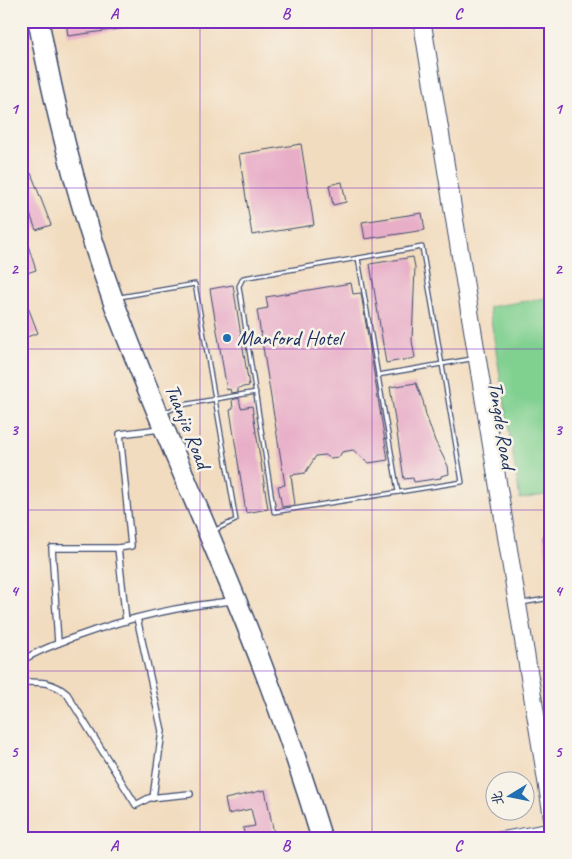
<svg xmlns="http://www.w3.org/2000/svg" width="572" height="859" viewBox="0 0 572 859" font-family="Caveat,'LXGW WenKai TC',sans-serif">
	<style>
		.green { fill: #80d090; stroke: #4e8077 }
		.building { fill: #e8aec8 }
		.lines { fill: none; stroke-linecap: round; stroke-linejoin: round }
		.lane-casing { stroke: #3b496d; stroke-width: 5.5 }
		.street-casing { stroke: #3b496d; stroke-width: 8 }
		.secondary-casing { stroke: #3b496d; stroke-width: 11 }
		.highway-casing { stroke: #3b496d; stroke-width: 14 }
		.lane { stroke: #fff; stroke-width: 3 }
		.street { stroke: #fff; stroke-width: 5.5 }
		.secondary { stroke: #fff; stroke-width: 9 }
		.highway { stroke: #fff; stroke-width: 11 }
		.grid { fill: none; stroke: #7b2cbf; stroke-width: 1; stroke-opacity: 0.55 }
		.poi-dot { fill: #1f6fb2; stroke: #f7f3e8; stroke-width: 2 }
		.labels { text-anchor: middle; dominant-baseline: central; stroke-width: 5; stroke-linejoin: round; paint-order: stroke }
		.poi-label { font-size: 21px; fill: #1b2f5e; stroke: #f7f3e8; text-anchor: start }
		.street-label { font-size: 21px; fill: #1b2f5e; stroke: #f7f3e8 }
		.neatline { fill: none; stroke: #7b2cbf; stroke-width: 2 }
		.grid-label { font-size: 16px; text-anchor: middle; font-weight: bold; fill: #7b2cbf }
	</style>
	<rect width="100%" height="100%" fill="#f7f3e8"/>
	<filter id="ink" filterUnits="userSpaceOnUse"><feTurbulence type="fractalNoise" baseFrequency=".02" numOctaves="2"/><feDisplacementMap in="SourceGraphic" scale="10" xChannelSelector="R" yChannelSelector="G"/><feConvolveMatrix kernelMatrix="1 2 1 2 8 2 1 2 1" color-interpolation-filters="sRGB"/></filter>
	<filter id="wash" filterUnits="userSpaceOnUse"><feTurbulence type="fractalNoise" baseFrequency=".0096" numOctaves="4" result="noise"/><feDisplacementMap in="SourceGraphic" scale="20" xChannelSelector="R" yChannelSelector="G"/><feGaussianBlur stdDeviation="1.12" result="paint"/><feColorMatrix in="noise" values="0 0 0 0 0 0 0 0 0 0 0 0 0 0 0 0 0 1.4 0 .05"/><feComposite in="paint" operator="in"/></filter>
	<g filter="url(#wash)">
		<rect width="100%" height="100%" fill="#f2dcbf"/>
		<path class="green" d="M551,297V494L520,499L489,307Z"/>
		<g id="blocks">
			<g class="building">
				<path d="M66,21H147L148,25L68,36Z"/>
				<path d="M301,144L314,225L252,235L239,154Z"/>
				<path d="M31,173L51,225L36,230L21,190V177Z"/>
				<path d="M342,182L346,202L333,205L329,185Z"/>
				<path d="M422,213L425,230L365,239L362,222Z"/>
				<path d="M22,227L36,270L21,275V228Z"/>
				<path d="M413,257L415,267L412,341L415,358L386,363L370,264Z"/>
				<path d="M351,283L353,294L361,293L388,460L369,463L353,450L342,452L339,457L330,458L325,455L316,456L305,473L291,475L295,505L282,507L278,486L285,485L257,310L268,308L266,297Z"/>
				<path d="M233,285L249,386L238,388V392L231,393L230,389L227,390L210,289Z"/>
				<path d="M21,289L38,333L21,339Z"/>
				<path d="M416,383L423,401L426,415L435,441L448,466L449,474L441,476V478L414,482L413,478L404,479L390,387Z"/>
				<path d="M239,398L241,408L252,406L268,509L246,513L230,410L233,409L232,400Z"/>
				<path d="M551,534V561H547L543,535Z"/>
				<path d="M265,790L275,838H245L243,828L255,826L251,809L228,814L225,799Z"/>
			</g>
		</g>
	</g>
	<g filter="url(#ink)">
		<use href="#blocks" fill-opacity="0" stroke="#3b496d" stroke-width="1"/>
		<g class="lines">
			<defs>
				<g id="lane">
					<path d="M422,247L462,482L274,512L239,286L243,278Z"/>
					<path d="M358,258L398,492"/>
					<path d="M120,297L195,284L236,520L215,530"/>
					<path d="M378,375L471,359"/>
					<path d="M166,412L182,405L256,392"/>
					<path d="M522,603L551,598"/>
				</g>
				<g id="street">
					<path d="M118,548L126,621"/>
					<path d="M137,618L162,731L153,798"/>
					<path d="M58,643L52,548H118L131,546L120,434L160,429"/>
					<path d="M21,661C39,650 58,643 78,636C128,618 179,606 232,601"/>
					<path d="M21,682C39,682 52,681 67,694L136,805L149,798L190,794"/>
				</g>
				<g id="secondary">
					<path d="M418,21L551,833"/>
					<path d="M426,21L551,784"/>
					<path d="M494,838L551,828"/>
					<path d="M536,838L551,835"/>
				</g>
				<g id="highway">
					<path d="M34,21C52,117 76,211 109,302C149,410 197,514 240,620C269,692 295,764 317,838"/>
					<path d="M43,21C60,115 84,208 117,298C156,406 205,510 247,616C277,689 303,763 326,838"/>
				</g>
			</defs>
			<use href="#lane" class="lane-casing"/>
			<use href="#street" class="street-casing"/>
			<use href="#secondary" class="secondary-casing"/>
			<use href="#highway" class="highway-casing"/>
			<use href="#lane" class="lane"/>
			<use href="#street" class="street"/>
			<use href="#secondary" class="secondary"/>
			<use href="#highway" class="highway"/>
		</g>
	</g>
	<path class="grid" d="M200,21V838M372,21V838M21,188H551M21,349H551M21,510H551M21,671H551"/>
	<circle class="poi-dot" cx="227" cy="338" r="5"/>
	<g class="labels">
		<g class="poi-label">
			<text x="237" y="338">Manford Hotel</text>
		</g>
		<g class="street-label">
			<text transform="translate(502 425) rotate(81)">Tongde Road</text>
			<text transform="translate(188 426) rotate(68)">Tuanjie Road</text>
		</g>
	</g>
	<rect width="572" height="859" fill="none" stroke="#f7f3e8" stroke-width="55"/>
	<g transform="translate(510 796) rotate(260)"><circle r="24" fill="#f7f3e8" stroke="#9fa5b1"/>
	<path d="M0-4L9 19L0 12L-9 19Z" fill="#1f6fb2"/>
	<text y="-8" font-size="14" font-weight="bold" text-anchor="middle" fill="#1b2f5e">北</text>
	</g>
	<rect x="28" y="28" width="516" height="804" class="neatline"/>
	<g class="grid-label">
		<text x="114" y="19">A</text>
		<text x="286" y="19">B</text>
		<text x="458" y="19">C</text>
		<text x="14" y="114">1</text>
		<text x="558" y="114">1</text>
		<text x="14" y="274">2</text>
		<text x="558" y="274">2</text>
		<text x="14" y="435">3</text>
		<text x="558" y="435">3</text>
		<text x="14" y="596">4</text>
		<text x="558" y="596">4</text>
		<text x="14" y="757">5</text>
		<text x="558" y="757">5</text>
		<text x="114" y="851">A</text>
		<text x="286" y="851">B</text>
		<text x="458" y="851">C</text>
	</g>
</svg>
